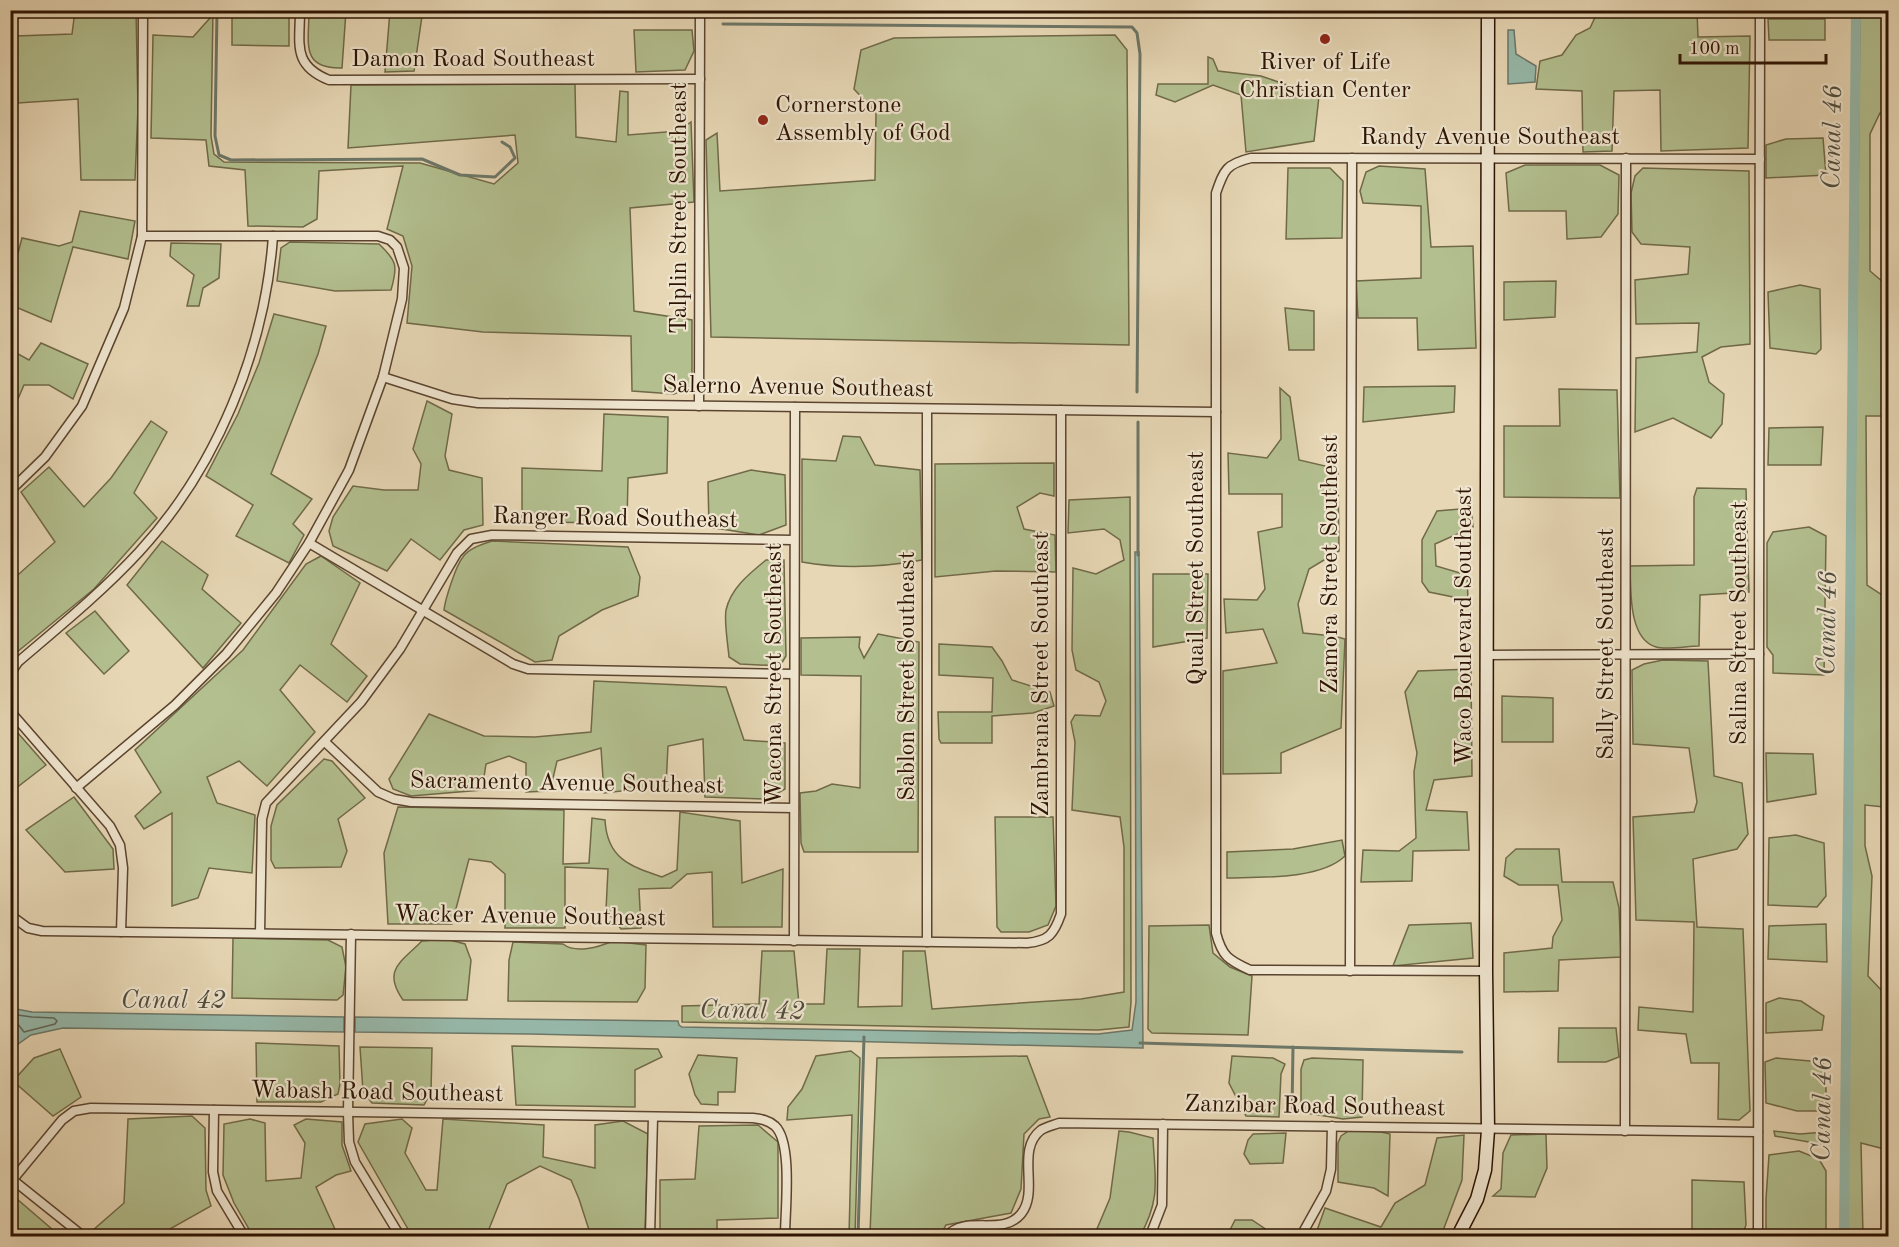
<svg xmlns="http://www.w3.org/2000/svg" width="1899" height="1247" viewBox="0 0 1899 1247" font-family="'Old Standard TT',serif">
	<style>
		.green { fill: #b3bf8f; stroke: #706948; stroke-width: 1.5 }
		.water { fill: #97baac; stroke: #6c7768; stroke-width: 1.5 }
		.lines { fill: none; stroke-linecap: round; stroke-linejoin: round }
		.shore { stroke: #626657; stroke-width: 1.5 }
		.stream { stroke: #6c7768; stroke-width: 3 }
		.canal { stroke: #97baac; stroke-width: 10 }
		.street-casing { stroke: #5b442f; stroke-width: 11 }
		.secondary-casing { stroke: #2c1302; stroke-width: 15 }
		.street { stroke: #efe5cf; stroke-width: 8 }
		.secondary { stroke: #efe5cf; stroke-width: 12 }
		.poi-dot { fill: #8f2418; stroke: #efe5cf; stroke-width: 2 }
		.labels { text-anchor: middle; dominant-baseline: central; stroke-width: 4.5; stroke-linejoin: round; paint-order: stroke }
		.street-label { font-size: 24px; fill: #2c1302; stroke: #efe5cf }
		.poi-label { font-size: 24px; fill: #2c1302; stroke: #efe5cf }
		.water-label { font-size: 26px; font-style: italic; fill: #514d3e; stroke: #efe5cf }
	</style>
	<rect width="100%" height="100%" fill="#e7d7b5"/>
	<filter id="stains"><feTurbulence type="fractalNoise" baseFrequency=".00333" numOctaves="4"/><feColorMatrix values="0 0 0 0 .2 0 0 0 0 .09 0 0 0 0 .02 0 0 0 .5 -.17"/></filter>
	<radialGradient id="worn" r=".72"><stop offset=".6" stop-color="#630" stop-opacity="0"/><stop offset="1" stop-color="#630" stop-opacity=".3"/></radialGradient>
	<g class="green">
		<path d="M1888,10V112L1880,113L1870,134V271L1883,282H1888V416H1866L1867,585L1888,599V812L1884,807L1865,805V846L1872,876L1868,976L1883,992L1888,1025V1150L1861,1143L1863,1236H1847L1860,11Z"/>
		<path d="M75,11H136L138,108L135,180H81L78,99L18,103L16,36L72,34Z"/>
		<path d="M209,11H213L211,136L214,154L224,162L420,163L494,184L518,163L515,135L348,148L351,85L575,84L576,137L616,142L620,91L628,92V135L679,131L691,122L694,202L630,208L634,311L692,320V386L674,394L632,391L631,336L483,332L407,323L412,266L403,236L387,229L403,166L319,171L317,219L303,227L248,226L245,170L209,166L206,140L151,138L153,35L193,37L210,18Z"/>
		<path d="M232,11H289V46L232,45Z"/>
		<path d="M309,11H346L342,68C300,69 309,43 309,11Z"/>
		<path d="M390,11L422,16L414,71L385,72Z"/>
		<path d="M1598,11H1697L1698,37L1750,36L1748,148L1661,151L1660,90L1614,91L1612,151L1583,152L1582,91L1536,89L1540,61L1562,55L1576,35L1590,28Z"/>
		<path d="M1768,19H1825V40H1769Z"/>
		<path d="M634,30H692L694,51L685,70L636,72Z"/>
		<path d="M1115,35L1127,50L1129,345L711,337L706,140L717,133L720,191L875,180L876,113L854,89L861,50L894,38Z"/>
		<path d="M1208,57L1213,59L1218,71L1261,76L1319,96L1314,141L1246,152L1241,95L1213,85L1175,102L1156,95L1158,84H1208Z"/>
		<path d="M1823,138L1826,175L1766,178V145L1786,139Z"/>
		<path d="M1525,165H1600L1619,175L1618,214L1601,237L1567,239L1566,211H1509L1506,173Z"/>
		<path d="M1379,166L1425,169L1431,247L1473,246L1476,348L1418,350L1417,318H1358L1356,281L1421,278V206L1363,203L1360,191L1366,172Z"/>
		<path d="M1288,168H1330L1343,181L1342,238L1286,239Z"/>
		<path d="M1643,168L1749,171L1750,344L1721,347L1702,357L1709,382L1724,394L1722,424L1711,438L1673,418L1635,432L1636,358L1697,352L1699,323L1636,324L1635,280L1688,274L1690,247L1641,244L1632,232L1631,193L1635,176Z"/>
		<path d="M80,211L135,221L128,259L73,247L51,322L11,305V279L22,238L59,246L72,242Z"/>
		<path d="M290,242L379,244C397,261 398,266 391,290L335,291L277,281L281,248Z"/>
		<path d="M171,243L221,244L219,278L203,288L199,306H187L194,275L170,256Z"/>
		<path d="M1556,281L1555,317L1504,320V282Z"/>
		<path d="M1800,285L1820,289L1821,349L1816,354L1770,348L1768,292Z"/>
		<path d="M1285,308L1314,311V350H1289Z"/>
		<path d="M274,314L326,326L318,354L271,474L312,499L293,524L304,535L289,563L236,536L253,505L206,476L238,414L259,363Z"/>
		<path d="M41,343L88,364L73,399L49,385H24L11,415V350L29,360Z"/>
		<path d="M1455,386L1454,412L1363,422L1364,387Z"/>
		<path d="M1280,388L1290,397L1299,460L1338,469L1339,551L1309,569L1298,604L1303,633L1334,636L1345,639L1341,728L1281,753V773L1223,774V671L1277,663L1263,629L1226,633L1224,599L1257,600L1265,589L1258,532L1282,527V494H1229L1228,453L1267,458L1281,439Z"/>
		<path d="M1559,389L1617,390L1620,498L1504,497V426H1560Z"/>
		<path d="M427,401L452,414L445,456L449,470L482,478L483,525L464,530L440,560L411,539L387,571L333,546L329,531L333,517L353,486L384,490H418L421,464L413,449Z"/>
		<path d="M604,414L668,417L667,473L628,478L627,523L522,522V468L602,471Z"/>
		<path d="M151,421L167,432L134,493L157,518L94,589L11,657V581L55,542L21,492L49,467L84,507L111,478Z"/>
		<path d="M1823,427L1821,465H1768L1769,428Z"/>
		<path d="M843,436L860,437L875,465L920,470L922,560C884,567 841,569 802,562V459L836,461Z"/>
		<path d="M1054,463V496L1040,493L1017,507L1024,529L1055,535L1056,572L996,571L935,577V464Z"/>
		<path d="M751,470L785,475L786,525L759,535L709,527L708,482Z"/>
		<path d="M1697,488L1746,489L1749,592L1700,595L1699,646C1688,646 1667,650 1656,647C1628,639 1631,589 1630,566L1694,565V497Z"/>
		<path d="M1130,497L1131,1002L1129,1027L1098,1030L682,1022V1006L759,1004L762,951H794L799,1004H824L827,949H860L858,1007L902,1006L903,951H925L932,1009L1081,999L1124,992V847L1120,817L1072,810L1075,742L1071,722L1075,715L1100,716L1106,701L1099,682L1076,670L1072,650L1073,568L1096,574L1124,560L1120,540L1104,529L1068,533L1069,500Z"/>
		<path d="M1471,508L1473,527L1435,544L1436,566L1467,575L1468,600L1429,592L1422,582V540L1437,511Z"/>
		<path d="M1809,527L1826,536L1824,675L1773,673V655L1767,647V543L1773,532Z"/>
		<path d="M162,541L208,575L202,589L241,623L203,668L127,585Z"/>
		<path d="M492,541L628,547L640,577L638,596L602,610L559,636L552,660L535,662L444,610C445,600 456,565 463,557C469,548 483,544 492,541Z"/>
		<path d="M321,556L360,583L331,644L367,676L347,702L300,665L280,690L315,732L267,786L239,761L207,777L217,803L255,815L252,873L209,868L198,898L172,906V813L144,829L135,816L161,792L135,750L243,650L306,564Z"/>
		<path d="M766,560H784L786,656L780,666L740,664L729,657C728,645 724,622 726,610C731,588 749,574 766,560Z"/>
		<path d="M1153,574H1208L1207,638L1153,647Z"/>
		<path d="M95,611L129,651L104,674L66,633Z"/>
		<path d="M878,634L919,642L918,852H804L801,843L800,793L816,791L832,784L860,788L861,676L801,675V638L860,637L859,647L864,658Z"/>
		<path d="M939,644L992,647L1002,661L1012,680L1050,692L1054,706L1033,713L992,716V743H941L939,739L938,712H992L993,678L939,675Z"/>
		<path d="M1663,660L1708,661L1714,776L1742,783L1748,834L1737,849L1693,859L1697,927L1743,929L1750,1111L1739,1120L1718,1119L1719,1063H1691L1686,1034L1638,1030L1639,1007L1693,1012L1694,922L1636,920L1633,817L1694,812L1697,802L1689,748L1633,744L1632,670L1644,664Z"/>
		<path d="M1471,669L1472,776L1434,780L1426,810L1467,812L1469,850L1413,851L1412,881L1361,882L1363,850L1399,851L1416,838L1414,772L1417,753L1405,692L1418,671Z"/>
		<path d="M594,681L726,687L744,740L785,743V789L767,799L705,797L703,739L668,746L666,786L604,793L601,748L557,761L550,791L526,792V763L509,756L486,764L482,790L411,796L393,789L389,779L429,714L484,736L535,737L591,732Z"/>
		<path d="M1502,696L1553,698V742H1502Z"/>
		<path d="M10,724L46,765L11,792H10Z"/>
		<path d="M1766,753L1813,754L1816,794L1767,802Z"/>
		<path d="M324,759L332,761L365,798L338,819L347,851L341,867L275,868L271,860V826L277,805Z"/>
		<path d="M74,797L113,849L114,869L65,872L26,830Z"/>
		<path d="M398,807L564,810L563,864L589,863L592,818L605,820C607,858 629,866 662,877L677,870L680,812L740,821L742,883L783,869L782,927H713L712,872L687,874L671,888L639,889L641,928L621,929L606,910L608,869L565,867V928H505V874L491,862L469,859L452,924H388L384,853Z"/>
		<path d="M995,817H1053L1056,906L1048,925L1029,932H1001L997,927Z"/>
		<path d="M1796,835L1824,843L1826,896L1817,907L1768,905L1769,838Z"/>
		<path d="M1342,840L1345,856C1320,880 1260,877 1227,878V852L1293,849Z"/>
		<path d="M1516,849H1559L1562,882H1613L1619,908L1621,957L1559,960L1558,991L1504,992V953L1552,948L1553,937L1562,920L1558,885H1519L1504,876L1506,858Z"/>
		<path d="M1471,923L1473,958L1393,966L1409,925Z"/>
		<path d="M1826,924L1827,962L1768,959L1769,926Z"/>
		<path d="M1209,925L1213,953L1230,967L1252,976L1248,1035L1152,1033L1148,1029L1149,926Z"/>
		<path d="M233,938L328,940L342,947L346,967L343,995L337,1000L232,998Z"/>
		<path d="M446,939L465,944L471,960L467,1000H403C382,970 401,962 422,941Z"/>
		<path d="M613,941L646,945L645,988L637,1002L508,1001L509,960L513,942L563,944C576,954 599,947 613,941Z"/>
		<path d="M1779,998L1801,1001L1824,1016L1822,1030L1766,1033V1003Z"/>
		<path d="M1559,1028H1616L1619,1057L1606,1062H1558Z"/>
		<path d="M256,1043L339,1046L340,1084L338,1094L321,1102H257Z"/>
		<path d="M512,1046L658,1049L662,1057L635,1070V1107L516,1105Z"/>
		<path d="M360,1047L432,1048L431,1092L424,1105L372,1103L363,1091Z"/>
		<path d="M60,1049L81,1097L53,1116L13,1081L34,1058Z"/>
		<path d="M851,1051L860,1058L855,1236H849L852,1115L787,1120L788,1107L802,1089L816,1056Z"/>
		<path d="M698,1055L737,1058L735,1092H718V1105L701,1104L695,1095L689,1074Z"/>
		<path d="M1027,1056L1050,1117L1039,1119L1024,1134L1021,1189L1011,1213L946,1225L940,1236H879L870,1234L877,1058Z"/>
		<path d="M1232,1056L1273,1058L1285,1064L1281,1074L1279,1117L1246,1116L1229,1083Z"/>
		<path d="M1312,1058L1363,1060L1362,1117L1343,1119L1301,1112V1069L1304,1060Z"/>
		<path d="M1776,1058L1822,1062L1825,1066L1828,1141L1820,1144L1775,1136L1774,1131L1800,1134L1825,1132V1111H1797L1766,1103L1765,1062Z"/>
		<path d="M192,1116L205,1128L206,1190L211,1206L168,1230L171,1236H99L92,1231L124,1203L128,1119Z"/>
		<path d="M250,1119L265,1123L266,1181L301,1178L305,1143L294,1125L306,1119L342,1122V1145L351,1171L336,1175L316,1187L338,1236H253L234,1203L223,1175L224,1124Z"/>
		<path d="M402,1119L412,1128L405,1153L426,1190H437L443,1119L544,1125L543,1157L595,1168V1125L623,1121L648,1134L645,1233L642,1236H591L579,1199L571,1180L540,1166L507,1184L487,1234L482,1236H412L358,1142L365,1124Z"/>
		<path d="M758,1125L778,1142V1218L717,1220V1236H660V1180L695,1179L699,1126Z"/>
		<path d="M1350,1130L1381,1132L1390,1134L1388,1196L1374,1188L1338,1182V1143L1341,1136Z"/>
		<path d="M1119,1131L1129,1132L1153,1138C1155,1179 1161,1199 1140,1236H1094L1110,1198Z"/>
		<path d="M1286,1133L1283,1163L1250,1164L1244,1154L1248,1140L1253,1134Z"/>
		<path d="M1546,1134L1547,1168L1535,1197L1493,1196L1501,1189L1503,1153L1511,1135Z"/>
		<path d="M1464,1135L1462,1180L1441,1236H1315L1325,1208L1381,1227L1395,1203L1425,1185L1437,1138Z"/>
		<path d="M1799,1151L1819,1159L1826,1171V1236H1766V1199L1769,1155Z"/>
		<path d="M1692,1180L1744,1182L1746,1225L1742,1236H1692Z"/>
		<path d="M17,1199L60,1236H11V1206Z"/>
		<path d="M1235,1220H1252L1276,1236H1227Z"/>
	</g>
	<g class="water">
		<path d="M1508,30H1514L1516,54L1536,66L1535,82L1508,84Z"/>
		<path d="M1135,552H1139L1143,1048L530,1034L355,1032V1017L678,1021L679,1025L682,1027L1098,1034L1132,1030L1136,1002Z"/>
		<path d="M11,1008L32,1012L344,1017V1032L63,1028L31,1035L11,1049V1037L15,1032L11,1026Z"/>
	</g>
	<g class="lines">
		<path class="shore" d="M10,1014L32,1017L54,1018L57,1021L55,1024L24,1032L17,1023L10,1022"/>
		<g class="stream">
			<path d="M217,10L215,136L219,155L231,160L422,159L460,175L495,177L515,158L510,147L502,142"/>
			<path d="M723,24L1132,27L1137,33L1140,54L1137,392"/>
			<path d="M1138,422V555"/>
			<path d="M1140,1043L1462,1052"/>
			<path d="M1292,1112L1293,1047"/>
			<path d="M858,1236L864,1037"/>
		</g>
		<path class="canal" d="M1844,1236L1856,10"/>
		<defs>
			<g id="street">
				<path d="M300,10C300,44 292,65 329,80L700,79"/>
				<path d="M383,377L452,399L478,403L1216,412"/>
				<path d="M699,406L700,10"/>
				<path d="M10,491L45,457L82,406L124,308L142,236L143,10"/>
				<path d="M309,543L513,664L528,669L794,674"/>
				<path d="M1486,655L1759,654"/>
				<path d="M10,674L18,662C59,627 102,592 139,552C217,467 265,350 273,236"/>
				<path d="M10,711L110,826L120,845L123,868L121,932"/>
				<path d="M325,742L378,792L394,799L411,802L794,808"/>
				<path d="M76,788L175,705L226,654L276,593L309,543L349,470L383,377L402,299L404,268L397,247L390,240L378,236H142"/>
				<path d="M10,915L28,928L42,931L1027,943C1049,941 1054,934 1061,914V410"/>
				<path d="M260,933L262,819L266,803L361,702L400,649L457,553L471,539L492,535L794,540"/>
				<path d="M351,934L348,1113L349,1142L355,1162L400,1236"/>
				<path d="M794,941L795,407"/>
				<path d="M927,942V409"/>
				<path d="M1350,971L1352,158"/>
				<path d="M1486,971L1250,970C1228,960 1222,956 1216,933V193C1224,170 1226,164 1251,158L1760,159"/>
				<path d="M214,1110L213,1172L217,1191L244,1236"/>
				<path d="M1625,1131L1626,158"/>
				<path d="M13,1180L83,1236"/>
				<path d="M10,1183L62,1120L74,1111L91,1108L753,1118C761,1119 768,1120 775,1126C793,1143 785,1211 785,1236"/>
				<path d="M650,1236L653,1117"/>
				<path d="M947,1236C965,1214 1002,1237 1021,1214C1040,1191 1015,1150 1041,1130C1046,1127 1054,1125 1059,1123L1758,1132"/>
				<path d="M1150,1236L1162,1205L1163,1124"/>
				<path d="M1301,1236L1326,1191L1331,1169L1332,1126"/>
				<path d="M1758,1236L1760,10"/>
			</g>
			<path id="secondary" d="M1458,1236L1477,1199L1485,1170L1488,1130L1486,971L1488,10"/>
		</defs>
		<use href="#street" class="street-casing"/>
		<use href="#secondary" class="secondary-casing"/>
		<use href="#street" class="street"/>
		<use href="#secondary" class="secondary"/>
	</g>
	<g class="poi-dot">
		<circle cx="1325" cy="39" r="6"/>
		<circle cx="763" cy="120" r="6"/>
	</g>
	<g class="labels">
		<g class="street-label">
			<text x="473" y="60">Damon Road Southeast</text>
			<text x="1490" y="138">Randy Avenue Southeast</text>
			<text transform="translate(680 208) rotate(-90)">Talplin Street Southeast</text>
			<text transform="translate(798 388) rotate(1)">Salerno Avenue Southeast</text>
			<text transform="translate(615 519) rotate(1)">Ranger Road Southeast</text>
			<text transform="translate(1331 564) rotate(-90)">Zamora Street Southeast</text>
			<text transform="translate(1197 568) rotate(-90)">Quail Street Southeast</text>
			<text transform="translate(1740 623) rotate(-90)">Salina Street Southeast</text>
			<text transform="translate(1465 626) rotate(-90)">Waco Boulevard Southeast</text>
			<text transform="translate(1607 644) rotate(-90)">Sally Street Southeast</text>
			<text transform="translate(775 674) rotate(-90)">Wacona Street Southeast</text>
			<text transform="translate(1042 674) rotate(-90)">Zambrana Street Southeast</text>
			<text transform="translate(908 676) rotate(-90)">Sablon Street Southeast</text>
			<text transform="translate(567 784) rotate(1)">Sacramento Avenue Southeast</text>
			<text transform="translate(530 917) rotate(1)">Wacker Avenue Southeast</text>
			<text transform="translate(377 1093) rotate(1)">Wabash Road Southeast</text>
			<text transform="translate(1315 1107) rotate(1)">Zanzibar Road Southeast</text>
		</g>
		<g class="poi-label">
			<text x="1325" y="63">River of Life<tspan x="1325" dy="28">Christian Center</tspan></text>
			<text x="775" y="106" text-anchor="start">Cornerstone<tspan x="775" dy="28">Assembly of God</tspan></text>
		</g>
		<g class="water-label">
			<text transform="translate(1833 137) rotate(-89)">Canal 46</text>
			<text transform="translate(1828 623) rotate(-89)">Canal 46</text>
			<text x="173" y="1001">Canal 42</text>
			<text transform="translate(752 1011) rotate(1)">Canal 42</text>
			<text transform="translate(1823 1109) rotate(-89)">Canal 46</text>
		</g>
	</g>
	<rect width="1899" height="1247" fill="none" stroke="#e7d7b5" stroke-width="36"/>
	<rect x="12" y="12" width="1875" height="1223" fill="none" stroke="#2c1302" stroke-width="3"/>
	<rect x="18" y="18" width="1863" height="1211" fill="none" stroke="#2c1302" stroke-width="1.5"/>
	<path d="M1680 54v9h146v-9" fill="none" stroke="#2c1302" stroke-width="3"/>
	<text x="1689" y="54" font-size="18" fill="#2c1302" stroke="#efe5cf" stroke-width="4.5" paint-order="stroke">100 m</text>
	<rect width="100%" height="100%" filter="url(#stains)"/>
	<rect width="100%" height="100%" fill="url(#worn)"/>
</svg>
